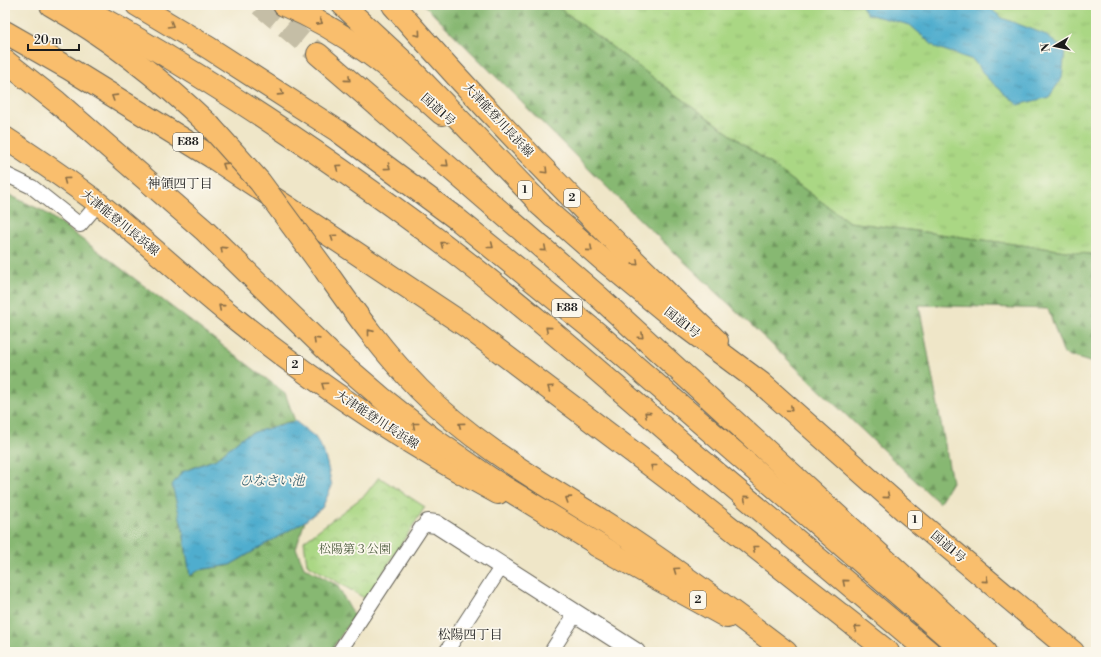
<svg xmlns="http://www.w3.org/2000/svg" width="1101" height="657" viewBox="0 0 1101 657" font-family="'Libre Bodoni','Noto Serif JP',serif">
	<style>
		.grass { fill: url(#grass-tufts); stroke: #637a50 }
		.forest { fill: url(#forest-firs); stroke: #526a47 }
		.park { fill: url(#park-crowns); stroke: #637a50 }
		.water { fill: url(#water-ripples); stroke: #366475 }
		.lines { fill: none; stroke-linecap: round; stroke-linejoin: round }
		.motorway-tunnel { stroke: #c5bea6; stroke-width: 22; stroke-dasharray: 22 11; stroke-linecap: butt }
		.minor-casing { stroke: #666358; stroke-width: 16 }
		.tertiary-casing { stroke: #666358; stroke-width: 20 }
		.primary-casing { stroke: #666358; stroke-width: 24 }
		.trunk-casing { stroke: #666358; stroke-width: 24 }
		.motorway-casing { stroke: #666358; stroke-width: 24 }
		.minor { stroke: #fff; stroke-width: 14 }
		.tertiary { stroke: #fff; stroke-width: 18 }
		.primary { stroke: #f9be6d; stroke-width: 22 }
		.trunk { stroke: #f9be6d; stroke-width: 22 }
		.motorway { stroke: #f9be6d; stroke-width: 22 }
		.trunk-bridge-casing { stroke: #666358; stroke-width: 24; stroke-linecap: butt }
		.trunk-bridge { stroke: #f9be6d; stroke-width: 22 }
		.oneway { stroke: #8a6d44 }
		.labels { text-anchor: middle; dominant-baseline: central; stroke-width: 3.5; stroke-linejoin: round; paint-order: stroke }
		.shield { fill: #fbf7ec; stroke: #5f5e5a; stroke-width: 1 }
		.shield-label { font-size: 11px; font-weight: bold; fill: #1c1c1c }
		.street-label { font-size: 12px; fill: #1c1c1c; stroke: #fbf7ec }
		.park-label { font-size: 12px; fill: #4e5d40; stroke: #fbf7ec }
		.neighbourhood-label { font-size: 13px; fill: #1c1c1c; stroke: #fbf7ec }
		.water-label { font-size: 13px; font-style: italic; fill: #335d6c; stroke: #fbf7ec }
	</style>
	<defs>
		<pattern id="grass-tufts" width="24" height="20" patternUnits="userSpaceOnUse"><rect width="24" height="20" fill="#aad784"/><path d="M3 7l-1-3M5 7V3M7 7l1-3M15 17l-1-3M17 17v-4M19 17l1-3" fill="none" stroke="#92b871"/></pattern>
		<pattern id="forest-firs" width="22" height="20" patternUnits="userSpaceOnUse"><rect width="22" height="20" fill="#87b872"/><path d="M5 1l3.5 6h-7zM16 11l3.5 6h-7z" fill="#6e955d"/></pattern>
		<pattern id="park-crowns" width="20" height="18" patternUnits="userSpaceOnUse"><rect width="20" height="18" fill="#aad784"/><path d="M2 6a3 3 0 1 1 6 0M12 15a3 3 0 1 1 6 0" fill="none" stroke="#92b871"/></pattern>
		<pattern id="water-ripples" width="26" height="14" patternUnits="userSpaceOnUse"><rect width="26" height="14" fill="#50adce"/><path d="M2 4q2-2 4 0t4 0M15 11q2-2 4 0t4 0" fill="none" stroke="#428ca6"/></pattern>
	</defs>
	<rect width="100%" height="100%" fill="#fbf7ec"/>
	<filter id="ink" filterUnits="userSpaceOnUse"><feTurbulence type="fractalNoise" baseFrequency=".025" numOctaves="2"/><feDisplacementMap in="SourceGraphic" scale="8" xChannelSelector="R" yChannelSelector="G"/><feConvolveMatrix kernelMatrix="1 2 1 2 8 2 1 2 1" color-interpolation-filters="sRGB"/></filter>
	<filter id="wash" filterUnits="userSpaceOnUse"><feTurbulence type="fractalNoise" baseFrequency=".012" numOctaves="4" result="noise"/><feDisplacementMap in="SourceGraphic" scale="16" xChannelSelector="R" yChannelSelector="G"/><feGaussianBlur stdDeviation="0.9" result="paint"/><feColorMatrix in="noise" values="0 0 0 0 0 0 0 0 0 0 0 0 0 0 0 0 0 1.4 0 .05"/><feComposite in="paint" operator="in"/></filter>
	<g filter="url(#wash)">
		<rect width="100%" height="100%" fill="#efe6c8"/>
		<path class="grass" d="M555,5H1096V255L849,222Z"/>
		<g class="forest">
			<path d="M424,5H555L849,222L1096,255V364L1064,354L1048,309L919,305L952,482L939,503L635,215Z"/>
			<path d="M5,193L43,211L106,257L285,393L295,421L284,423L241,438L216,459L182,472L183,530L190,576L199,570L230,565L305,521L296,548L304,567L337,585L354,616L330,652H5Z"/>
		</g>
		<path class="park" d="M379,477L425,507L366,599L307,564L304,541L365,495Z"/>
		<g class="water">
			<path d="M861,5H986L1002,18L1044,34L1065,50L1062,78L1049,97L1018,105L987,78L973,60L935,47L910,25L867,14Z"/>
			<path d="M295,421L315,437L323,450L327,463L332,486L322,508L305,521L230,565L199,570L190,576L183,530L172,485L182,472L216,459L241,438L251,433Z"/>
		</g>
	</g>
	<g filter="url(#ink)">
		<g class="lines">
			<path class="motorway-tunnel" d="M260,5L318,54"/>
			<defs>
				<g id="minor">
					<path d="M5,174L32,187L80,225L98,204"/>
					<path d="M339,652L421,528L428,523"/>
					<path d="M446,652L502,566"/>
					<path d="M551,652L576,613"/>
				</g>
				<path id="tertiary" d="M428,523L436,524L636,652"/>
				<g id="primary">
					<path d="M393,5C495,122 604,233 717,341"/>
					<path d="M5,138C37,159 68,180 98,203C146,241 190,283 238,321C319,386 407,444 498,493"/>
					<path d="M596,545L727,617"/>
				</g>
				<g id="trunk">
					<path d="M51,5C109,38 162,80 210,126"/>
					<path d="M284,5C344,30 395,71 442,114"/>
					<path d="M539,204L602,259L671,316L761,383L905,511L1073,652"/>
					<path d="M327,273C355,313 384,353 419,389C474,445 546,485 612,527C672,566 730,609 786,652"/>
				</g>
				<g id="motorway">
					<path d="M78,5C204,74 323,154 438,240C524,305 605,377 686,447C767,516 848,584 929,652"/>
					<path d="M137,5L209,48L338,131L457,219L597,333L965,652"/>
					<path d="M343,5L404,62L553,217"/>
					<path d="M5,32L68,68L212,157L466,326L675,484L888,652"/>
					<path d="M318,54L599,297L986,652"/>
					<path d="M5,61L57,102L204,230L332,355L382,398L432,438L491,479L612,553"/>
				</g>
			</defs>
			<use href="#minor" class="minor-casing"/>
			<use href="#tertiary" class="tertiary-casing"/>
			<use href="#primary" class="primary-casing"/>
			<use href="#trunk" class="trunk-casing"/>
			<use href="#motorway" class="motorway-casing"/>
			<use href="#minor" class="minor"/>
			<use href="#tertiary" class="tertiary"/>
			<use href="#primary" class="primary"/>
			<use href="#trunk" class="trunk"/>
			<use href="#motorway" class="motorway"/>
			<defs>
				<path id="trunk-bridge" d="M210,126L260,182L327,273"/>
			</defs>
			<use href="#trunk-bridge" class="trunk-bridge-casing"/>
			<use href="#trunk-bridge" class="trunk-bridge"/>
		</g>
		<defs><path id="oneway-chevron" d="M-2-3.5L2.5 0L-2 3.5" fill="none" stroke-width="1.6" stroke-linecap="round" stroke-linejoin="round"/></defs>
		<g class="oneway">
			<use href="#oneway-chevron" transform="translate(320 22) rotate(28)"/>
			<use href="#oneway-chevron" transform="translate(171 25) rotate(31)"/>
			<use href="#oneway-chevron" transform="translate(418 34) rotate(49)"/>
			<use href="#oneway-chevron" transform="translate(348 79) rotate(41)"/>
			<use href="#oneway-chevron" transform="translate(281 93) rotate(33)"/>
			<use href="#oneway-chevron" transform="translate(114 97) rotate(-148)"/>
			<use href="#oneway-chevron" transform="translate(446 164) rotate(41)"/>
			<use href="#oneway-chevron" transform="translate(225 165) rotate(-147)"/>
			<use href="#oneway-chevron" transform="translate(338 167) rotate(-144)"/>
			<use href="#oneway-chevron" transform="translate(388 167) rotate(36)"/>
			<use href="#oneway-chevron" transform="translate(545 171) rotate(46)"/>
			<use href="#oneway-chevron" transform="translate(66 180) rotate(-143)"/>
			<use href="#oneway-chevron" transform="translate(333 237) rotate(-146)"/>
			<use href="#oneway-chevron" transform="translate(443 244) rotate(-142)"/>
			<use href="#oneway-chevron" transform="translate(491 246) rotate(38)"/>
			<use href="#oneway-chevron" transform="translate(223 249) rotate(-136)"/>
			<use href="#oneway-chevron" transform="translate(544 249) rotate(41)"/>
			<use href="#oneway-chevron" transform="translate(590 249) rotate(41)"/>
			<use href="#oneway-chevron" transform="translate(636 263) rotate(44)"/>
			<use href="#oneway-chevron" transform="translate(221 307) rotate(-140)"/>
			<use href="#oneway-chevron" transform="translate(548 329) rotate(-140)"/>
			<use href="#oneway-chevron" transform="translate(370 332) rotate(-129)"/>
			<use href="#oneway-chevron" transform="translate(641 336) rotate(43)"/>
			<use href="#oneway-chevron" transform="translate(316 340) rotate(-136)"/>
			<use href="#oneway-chevron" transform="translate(324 385) rotate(-145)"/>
			<use href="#oneway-chevron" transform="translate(550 388) rotate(-143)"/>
			<use href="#oneway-chevron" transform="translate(790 409) rotate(42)"/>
			<use href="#oneway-chevron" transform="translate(647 414) rotate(-139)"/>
			<use href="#oneway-chevron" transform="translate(415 425) rotate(-141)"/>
			<use href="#oneway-chevron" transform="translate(461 425) rotate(-143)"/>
			<use href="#oneway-chevron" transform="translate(653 467) rotate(-142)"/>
			<use href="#oneway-chevron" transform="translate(887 496) rotate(41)"/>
			<use href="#oneway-chevron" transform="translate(746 498) rotate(-139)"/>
			<use href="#oneway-chevron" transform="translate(568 499) rotate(-147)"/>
			<use href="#oneway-chevron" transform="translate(755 548) rotate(-141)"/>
			<use href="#oneway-chevron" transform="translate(676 570) rotate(-145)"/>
			<use href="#oneway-chevron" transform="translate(986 580) rotate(40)"/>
			<use href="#oneway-chevron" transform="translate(845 582) rotate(-140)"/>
			<use href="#oneway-chevron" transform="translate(857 628) rotate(-142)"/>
		</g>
	</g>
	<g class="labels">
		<g class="shield">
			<rect x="173" y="133" width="30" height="18" rx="3"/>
			<rect x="518" y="181" width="14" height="18" rx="3"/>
			<rect x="564" y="189" width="16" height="18" rx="3"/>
			<rect x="552" y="299" width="30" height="18" rx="3"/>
			<rect x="287" y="356" width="16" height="18" rx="3"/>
			<rect x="908" y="511" width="14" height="18" rx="3"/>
			<rect x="690" y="591" width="16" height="18" rx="3"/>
		</g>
		<g class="shield-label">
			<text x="188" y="142">E88</text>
			<text x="525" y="190">1</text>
			<text x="572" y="198">2</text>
			<text x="567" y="308">E88</text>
			<text x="295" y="365">2</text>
			<text x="915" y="520">1</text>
			<text x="698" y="600">2</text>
		</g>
		<g class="street-label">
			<text transform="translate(438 110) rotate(42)">国道1号</text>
			<text transform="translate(498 120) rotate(47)">大津能登川長浜線</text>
			<text transform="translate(120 223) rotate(39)">大津能登川長浜線</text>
			<text transform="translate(682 323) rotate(38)">国道1号</text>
			<text transform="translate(377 420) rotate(33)">大津能登川長浜線</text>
			<text transform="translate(948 547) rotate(40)">国道1号</text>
		</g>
		<g class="park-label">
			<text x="355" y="549">松陽第３公園</text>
		</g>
		<g class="neighbourhood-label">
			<text x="180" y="184">神領四丁目</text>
			<text x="470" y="635">松陽四丁目</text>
		</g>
		<g class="water-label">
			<text x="272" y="481">ひなさい池</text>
		</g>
	</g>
	<rect width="1101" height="657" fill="none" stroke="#fbf7ec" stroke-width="20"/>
	<g transform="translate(1055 46) rotate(261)" stroke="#fbf7ec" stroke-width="3" paint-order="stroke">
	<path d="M0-3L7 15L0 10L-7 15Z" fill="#1c1c1c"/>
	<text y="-6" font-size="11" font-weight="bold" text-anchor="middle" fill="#1c1c1c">N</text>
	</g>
	<path d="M28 44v6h51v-6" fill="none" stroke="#1c1c1c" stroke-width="2"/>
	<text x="34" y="44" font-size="12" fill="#1c1c1c" stroke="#fbf7ec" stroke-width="3" paint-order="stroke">20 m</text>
</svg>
